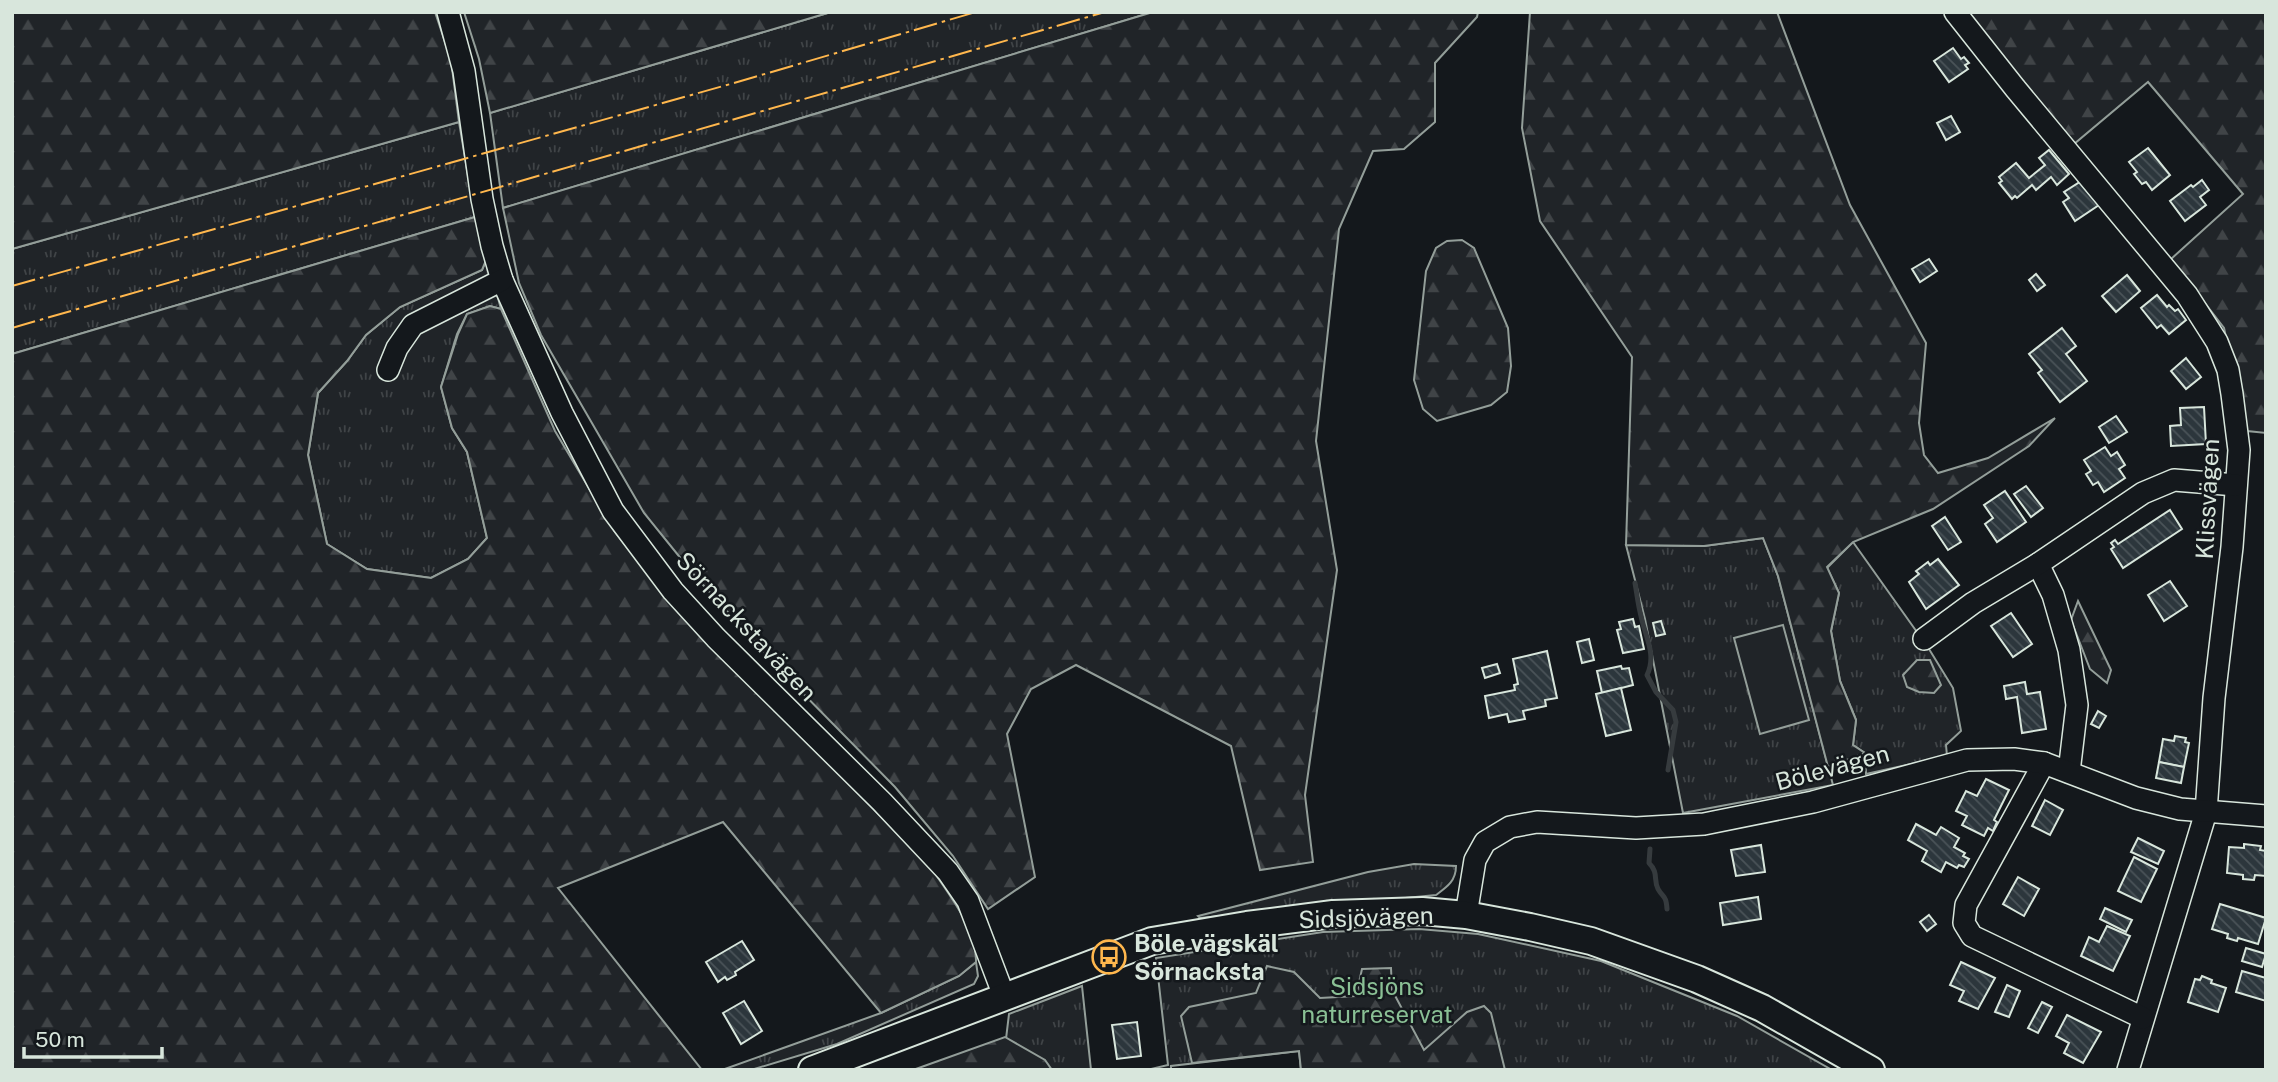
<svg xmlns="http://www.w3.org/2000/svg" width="2278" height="1082" viewBox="0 0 2278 1082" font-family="'Public Sans',sans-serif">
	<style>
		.grass { fill: url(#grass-tufts); stroke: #939e99; stroke-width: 2 }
		.forest { fill: url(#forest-firs); stroke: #939e99; stroke-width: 2 }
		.pitch { fill: #202428; stroke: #939e99; stroke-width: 2 }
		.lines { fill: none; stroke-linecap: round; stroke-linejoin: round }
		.stream { stroke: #363b3e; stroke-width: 5 }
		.building { fill: url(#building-back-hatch); stroke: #d8e6dc; stroke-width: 2 }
		.minor-casing { stroke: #d8e6dc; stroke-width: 24 }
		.major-casing { stroke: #d8e6dc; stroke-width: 30 }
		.minor { stroke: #14181c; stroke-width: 21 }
		.major { stroke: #14181c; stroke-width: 26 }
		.power { stroke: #ffb74d; stroke-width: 2; stroke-dasharray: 24 5 3.5 5; stroke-linecap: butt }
		.labels { text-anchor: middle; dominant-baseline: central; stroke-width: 5; stroke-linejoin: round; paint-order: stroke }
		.street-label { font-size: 24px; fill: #d8e6dc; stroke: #14181c }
		.poi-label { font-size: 24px; font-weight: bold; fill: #d8e6dc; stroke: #14181c; text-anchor: start }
		.park-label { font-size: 24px; fill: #8ac095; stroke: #14181c }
	</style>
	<defs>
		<pattern id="grass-tufts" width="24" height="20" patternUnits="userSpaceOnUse" patternTransform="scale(1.75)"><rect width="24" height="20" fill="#202428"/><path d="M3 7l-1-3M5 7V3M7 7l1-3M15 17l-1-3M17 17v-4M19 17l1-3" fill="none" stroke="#404447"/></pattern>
		<pattern id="forest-firs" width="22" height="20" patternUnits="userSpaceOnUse" patternTransform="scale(1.75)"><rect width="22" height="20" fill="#202428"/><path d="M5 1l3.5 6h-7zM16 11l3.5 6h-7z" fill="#404447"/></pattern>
		<pattern id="building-back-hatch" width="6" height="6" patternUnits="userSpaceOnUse" patternTransform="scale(1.75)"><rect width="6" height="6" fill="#2c363c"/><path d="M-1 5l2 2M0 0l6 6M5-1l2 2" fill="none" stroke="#4a5358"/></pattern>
	</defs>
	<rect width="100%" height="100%" fill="#14181c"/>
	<g class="grass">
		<path d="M831,12H1153L503,208L490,113Z"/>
		<path d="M459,122L475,217L12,354V249Z"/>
		<path d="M487,258L501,309L490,306L467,314L457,334L441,387L452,428L467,452L487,538L468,559L431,578L367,569L327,544L308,455L318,393L347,361L366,335L400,307L482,270Z"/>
		<path d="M1763,538L1778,576L1833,785L1683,813L1645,619L1626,545L1704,546Z"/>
		<path d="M1853,542L1929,649L1953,688L1961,731L1946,745L1947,756L1866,774L1865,753L1853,745L1856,720L1840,681L1831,631L1839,593L1827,568Z"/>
		<path d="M1414,864L1456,866C1456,881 1447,887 1436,895L1200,918L1198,916L1368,872Z"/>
		<path d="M1419,929L1478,934L1601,961L1737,1016L1832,1070H1301L1299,1051L1171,1066V1070H1147L1168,1065L1156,958L1323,932Z"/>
		<path d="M976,962L978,976L974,984L837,1044L751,1070H722L881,1013L959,976Z"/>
		<path d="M1082,986L1091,1070H1017L1006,1039L1009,1014Z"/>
	</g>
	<g class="forest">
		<path d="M12,12H435L451,60L459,122L12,249Z"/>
		<path d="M464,12H831L490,113L479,59Z"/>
		<path d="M1153,12H1478L1477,17L1435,63V122L1404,149L1373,151L1339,229L1316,441L1337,570L1305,795L1313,862L1260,870L1231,746L1076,665L1031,689L1007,734L1035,877L988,909L953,856L895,787L783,673L695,576L644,513L541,335L519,283L503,208Z"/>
		<path d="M1530,12H1777L1850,205L1926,343L1919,423L1924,455L1938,473L1988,458L2055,418L2029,446L1933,509L1853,542L1827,567L1839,593L1831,631L1840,681L1856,720L1853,745L1865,753L1828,767L1778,576L1763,538L1704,546L1626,545L1632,357L1540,221L1522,128Z"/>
		<path d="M1966,12H2266V433L2247,431L2224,328L2171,259L2243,194L2148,82L2074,144Z"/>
		<path d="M475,217L487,258L482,270L400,307L366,335L347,361L318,393L308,455L327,544L367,569L431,578L468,559L487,538L467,452L452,428L441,387L458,334L467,314L490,306L501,309L555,431L615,532L669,600L932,869C950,896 977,929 976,962L959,976L881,1013L723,822L558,888L702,1070H12V354Z"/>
		<path d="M1462,240L1474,248L1508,328L1511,366L1507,392L1491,405L1437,421L1423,409L1414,380L1426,271L1436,248L1447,241Z"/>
		<path d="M2078,601L2111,670L2107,683L2090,669L2071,620Z"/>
		<path d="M1917,660H1930L1941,685L1934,693L1919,692L1907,687L1903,675Z"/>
		<path d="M1267,966L1294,972L1320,998L1356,996L1362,969L1391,968L1392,990L1424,1050L1467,1012L1484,1006L1491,1013L1505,1070H1301L1299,1051L1192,1063L1181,1016L1189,1007L1256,993Z"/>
		<path d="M1005,1037L1045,1060L1052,1070H913Z"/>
	</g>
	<path class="pitch" d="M1783,625L1809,720L1760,734L1734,638Z"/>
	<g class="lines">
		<g class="stream">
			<path d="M1635,583C1637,594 1638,605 1641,616C1645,636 1657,655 1647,675L1656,692L1673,710L1676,722L1668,770"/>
			<path d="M1650,849L1649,863C1659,873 1653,879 1658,889C1664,899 1666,895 1667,909"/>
		</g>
	</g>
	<g class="building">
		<path d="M1953,48L1961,59L1964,57L1969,63L1965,65L1968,69L1949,82L1934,61Z"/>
		<path d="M1951,116L1960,132L1946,140L1937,123Z"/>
		<path d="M2148,148L2170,175L2152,190L2146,182L2142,184L2134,174L2137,172L2129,162Z"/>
		<path d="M2049,150L2069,174L2057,185L2051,177L2036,190L2032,185L2017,198L2015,196L2012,199L1999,183L2002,181L1999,177L2016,163L2029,178L2045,165L2039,158Z"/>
		<path d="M2083,180L2099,205L2075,221L2063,202L2069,198L2064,192Z"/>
		<path d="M2202,180L2209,190L2200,197L2206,205L2185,221L2170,201L2191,185L2193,187Z"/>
		<path d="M1929,259L1937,271L1920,282L1912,269Z"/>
		<path d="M2036,274L2045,285L2037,291L2029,280Z"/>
		<path d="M2127,275L2140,291L2116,312L2102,296Z"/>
		<path d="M2157,295L2167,307L2169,305L2175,311L2178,309L2186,320L2169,334L2161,325L2157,328L2141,308Z"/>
		<path d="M2062,328L2076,346L2066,354L2087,381L2060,402L2038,373L2042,370L2029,354Z"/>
		<path d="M2186,358L2201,377L2186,389L2171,371Z"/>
		<path d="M2204,407L2206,444L2171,446L2170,426L2181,425L2180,408Z"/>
		<path d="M2116,416L2127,432L2109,443L2099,427Z"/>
		<path d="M2105,447L2111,456L2117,452L2125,465L2119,469L2125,478L2104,492L2098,482L2093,485L2086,474L2091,471L2084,460Z"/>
		<path d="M2026,486L2043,508L2031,517L2014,494Z"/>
		<path d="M2005,491L2026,522L1997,542L1985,524L1993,518L1984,505Z"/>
		<path d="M2170,510L2182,529L2123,568L2111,549L2114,547L2111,543L2115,540L2118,544Z"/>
		<path d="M1945,517L1961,542L1948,550L1932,526Z"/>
		<path d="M1938,559L1959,585L1926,609L1909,582L1919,574L1916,571L1928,562L1930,565Z"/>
		<path d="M2170,581L2187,606L2164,621L2148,595Z"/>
		<path d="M2011,613L2032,644L2013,657L1991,626Z"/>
		<path d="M1633,619L1635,627L1639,626L1644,649L1623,653L1617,630L1621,629L1619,622Z"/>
		<path d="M1661,621L1665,634L1656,636L1653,623Z"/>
		<path d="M1589,639L1594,660L1582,663L1577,642Z"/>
		<path d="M1547,651L1557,698L1545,700L1546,706L1523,711L1525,719L1509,722L1507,714L1489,718L1485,696L1515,690L1514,685L1518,684L1513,659Z"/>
		<path d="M1497,664L1500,673L1485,678L1482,668Z"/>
		<path d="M1621,666L1622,669L1629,668L1633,685L1602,693L1597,671Z"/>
		<path d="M2025,682L2027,694L2040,692L2046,729L2022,733L2017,697L2006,699L2004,686Z"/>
		<path d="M1621,688L1631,730L1606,736L1596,694Z"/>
		<path d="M2098,711L2106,716L2099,728L2091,724Z"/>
		<path d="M2175,736L2186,738L2185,742L2189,743L2184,767L2159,762L2163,739L2174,741Z"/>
		<path d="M2159,762L2184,767L2181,783L2156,778Z"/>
		<path d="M1986,779L2009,790L1994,820L1997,822L1993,831L1988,828L1984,836L1962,825L1967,816L1956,811L1966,791L1977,796Z"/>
		<path d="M2045,800L2063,810L2050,835L2032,826Z"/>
		<path d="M1916,824L1936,835L1941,827L1959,838L1954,847L1965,853L1963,856L1969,859L1964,867L1959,865L1957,868L1946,862L1941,872L1922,861L1927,851L1908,840Z"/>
		<path d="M2138,838L2164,851L2158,864L2131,852Z"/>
		<path d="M2244,844L2261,846L2260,850L2266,851V876L2255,875L2254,880L2243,879V875L2227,873L2229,847L2244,848Z"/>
		<path d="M1761,845L1765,872L1736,876L1731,850Z"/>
		<path d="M2134,857L2157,869L2141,902L2118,891Z"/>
		<path d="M2018,877L2039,889L2024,916L2003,904Z"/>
		<path d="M1758,897L1761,919L1723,925L1720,903Z"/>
		<path d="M2220,904L2266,918L2258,944L2238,938L2237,941L2227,938L2228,934L2212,929Z"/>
		<path d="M2105,908L2132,920L2126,932L2100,919Z"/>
		<path d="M1929,915L1936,924L1927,931L1920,922Z"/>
		<path d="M2107,926L2130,936L2113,971L2081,956L2089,937L2099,942Z"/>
		<path d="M742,941L754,960L735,972L736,975L727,980L725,977L718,982L706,962Z"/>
		<path d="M2246,948L2266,954L2262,967L2242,961Z"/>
		<path d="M1961,962L1995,978L1978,1009L1959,1001L1964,991L1950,985Z"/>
		<path d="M2242,971L2266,978V1001L2236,992Z"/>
		<path d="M2202,976L2212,980L2211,983L2226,988L2218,1012L2188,1002L2195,979L2200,980Z"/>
		<path d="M2007,985L2020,991L2009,1017L1995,1012Z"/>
		<path d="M744,1001L762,1031L741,1044L723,1013Z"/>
		<path d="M2042,1002L2052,1007L2038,1033L2028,1028Z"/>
		<path d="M2067,1015L2101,1032L2083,1063L2064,1053L2069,1043L2056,1036Z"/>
		<path d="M1137,1022L1141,1056L1117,1059L1112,1025Z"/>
	</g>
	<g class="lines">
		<defs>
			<g id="minor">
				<path d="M448,12L464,71L482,199L492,246L502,280L562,413L613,511L673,591L716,638L882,802L948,872L968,901L1004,996"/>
				<path d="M1955,12L2015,88L2187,295L2217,342L2228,370L2232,394L2239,450L2232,547L2214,698L2206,812L2128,1070"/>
				<path d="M388,370L397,348L413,325L502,280"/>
				<path d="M2038,564L2053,595L2069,650L2077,705L2069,772"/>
				<path d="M1924,639L1973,603L2038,564L2143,493L2174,480L2236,485"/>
				<path d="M2044,763L1966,905L1964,923L1972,936L2143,1018"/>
				<path d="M1466,915L1475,860L1485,842L1510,827L1537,822L1636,828L1704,824L1813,802L1967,760L2014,759L2044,763L2136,798L2180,809L2266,816"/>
			</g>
			<path id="major" d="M812,1070L1152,941L1247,925L1333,914L1422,911L1466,915L1530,927L1591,941L1697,979L1762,1008L1871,1070"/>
		</defs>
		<use href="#minor" class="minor-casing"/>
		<use href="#major" class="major-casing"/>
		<use href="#minor" class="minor"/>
		<use href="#major" class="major"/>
		<g class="power">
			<path d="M12,286L734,83L976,12"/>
			<path d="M12,328L1105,12"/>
		</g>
	</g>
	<defs>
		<symbol id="bus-ring" viewBox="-11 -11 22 22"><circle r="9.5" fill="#14181c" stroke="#ffb74d" stroke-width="1.5"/><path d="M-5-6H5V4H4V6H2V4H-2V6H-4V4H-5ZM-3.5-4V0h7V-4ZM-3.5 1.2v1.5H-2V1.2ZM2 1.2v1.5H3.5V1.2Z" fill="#ffb74d"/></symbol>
	</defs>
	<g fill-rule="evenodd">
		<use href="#bus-ring" x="1090" y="938" width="38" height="38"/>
	</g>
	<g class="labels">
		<g class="street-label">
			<text transform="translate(2207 499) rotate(-87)">Klissvägen</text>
			<text transform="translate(747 626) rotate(47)">Sörnackstavägen</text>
			<text transform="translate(1832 767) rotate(-15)">Bölevägen</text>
			<text transform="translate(1366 917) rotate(-2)">Sidsjövägen</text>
		</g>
		<g class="poi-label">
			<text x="1134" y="943">Böle vägskäl<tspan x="1134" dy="28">Sörnacksta</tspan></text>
		</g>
		<g class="park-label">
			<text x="1377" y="986">Sidsjöns<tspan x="1377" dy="28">naturreservat</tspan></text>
		</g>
	</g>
	<rect width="2278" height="1082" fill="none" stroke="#d8e6dc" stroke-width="28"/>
	<path d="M24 1047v10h138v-10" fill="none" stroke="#d8e6dc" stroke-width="3.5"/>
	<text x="35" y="1047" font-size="21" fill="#d8e6dc" stroke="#14181c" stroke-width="5" paint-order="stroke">50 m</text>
</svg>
